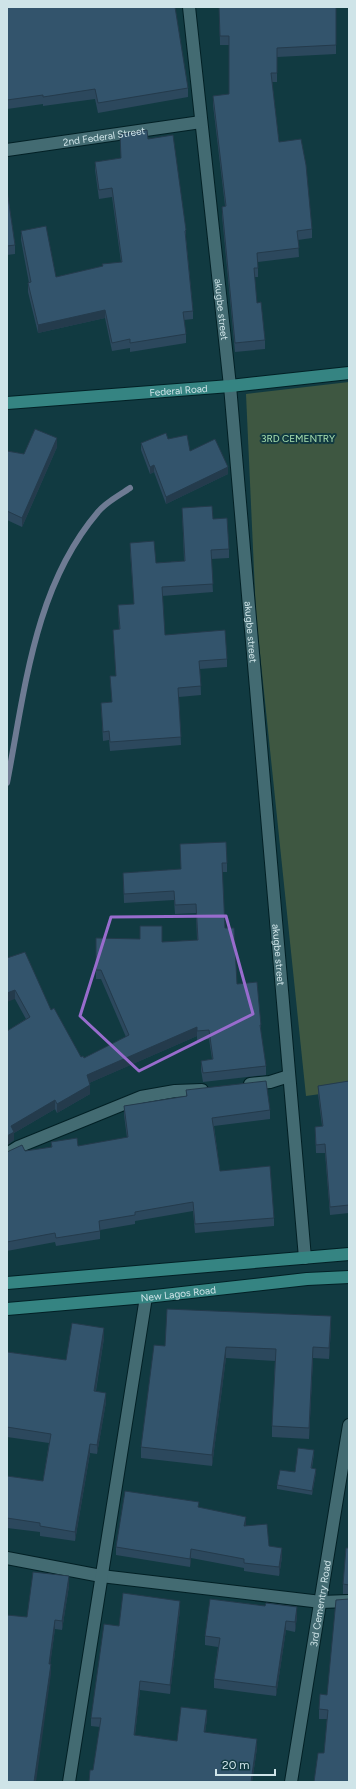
<svg xmlns="http://www.w3.org/2000/svg" width="356" height="1789" viewBox="0 0 356 1789" font-family="Figtree,sans-serif">
	<style>
		.green { fill: #3e5741 }
		.lines { fill: none; stroke-linecap: round; stroke-linejoin: round }
		.stream { stroke: #6e7b93; stroke-width: 6 }
		.street-casing { stroke: #022025; stroke-width: 14 }
		.secondary-casing { stroke: #022025; stroke-width: 14 }
		.street { stroke: #436b72; stroke-width: 12 }
		.secondary { stroke: #358482; stroke-width: 12 }
		.wall { fill: #2c485d }
		.shaded-wall { fill: #243b4c }
		.building { fill: #33546c; stroke: #243b4c }
		.marked { fill: none; stroke: #986ccd; stroke-width: 3; stroke-linejoin: round }
		.labels { text-anchor: middle; dominant-baseline: central; stroke-width: 4; stroke-linejoin: round; paint-order: stroke }
		.street-label { font-size: 10px; fill: #cfe4e8; stroke: #113a41 }
		.park-label { font-size: 10px; fill: #a9e0b0; stroke: #113a41 }
	</style>
	<rect width="100%" height="100%" fill="#113a41"/>
	<path class="green" d="M349,382V1090L306,1096L256,615L246,394Z"/>
	<g class="lines">
		<path class="stream" d="M7,783C25,690 34,587 98,512C106,502 120,495 130,488"/>
		<defs>
			<g id="street">
				<path id="s1" d="M189,7L230,386L305,1258"/>
				<path id="s2" d="M7,150L201,122"/>
				<path d="M250,1084L270,1082L289,1076"/>
				<path d="M7,1154L18,1147L141,1097L175,1091L202,1090"/>
				<path d="M7,1558L101,1576L321,1602L349,1601"/>
				<path d="M69,1782L146,1297"/>
				<path id="s3" d="M291,1782L349,1425"/>
			</g>
			<g id="secondary">
				<path id="s4" d="M7,403L230,386L349,373"/>
				<path d="M7,1283L349,1254"/>
				<path id="s5" d="M7,1309L146,1297L307,1279L349,1277"/>
			</g>
		</defs>
		<use href="#street" class="street-casing"/>
		<use href="#secondary" class="secondary-casing"/>
		<use href="#street" class="street"/>
		<use href="#secondary" class="secondary"/>
	</g>
	<g class="wall">
		<path d="M7,7L188,88V97L98,113L95,99L43,106V104L7,109Z"/>
		<path d="M219,7H336V54L277,57V82H272L279,142L312,229V238L298,240L299,257L258,262V277H254L257,303L265,340V349L235,352L222,216V207L225,206L213,105V96L229,94V45H220Z"/>
		<path d="M120,134L148,139L186,230V239L193,311V319L184,320L186,334V343L130,352V348L112,351L105,318L38,333L28,292V283H29L21,240V231L56,277L121,262L112,197L99,199L95,170V162L121,158Z"/>
		<path d="M7,190L15,245V254L7,255Z"/>
		<path d="M168,439L190,451L228,474L166,504L154,472L150,474L141,450V443Z"/>
		<path d="M57,447L22,527L7,520V451L24,454Z"/>
		<path d="M182,508L213,519L229,549V558L211,559L213,592L162,596L165,635L227,659V667L200,669L201,695L179,697L181,745L110,751L109,740L103,741L101,703L112,702L110,676H116L113,630H119L118,605L134,604L130,551V543L156,563L184,561Z"/>
		<path d="M180,844L227,863V872H222L225,928L237,984L261,1025V1034L266,1066V1075L203,1082L201,1070V1061L212,1059L209,1039L197,1040V1036L89,1083L90,1094L57,1113L55,1109L14,1133V1140L7,1145V1031L26,1019L15,999L7,958L51,1010L81,1057L84,1058L126,1037L101,979H96V938L162,942L197,940L196,913L175,914L174,900L124,903L123,873L181,869Z"/>
		<path d="M349,1081V1213L330,1215L325,1153H316L315,1127L322,1126L318,1094V1086Z"/>
		<path d="M186,1090L270,1110V1119L214,1126L220,1171L274,1218V1226L195,1233L193,1211L135,1221V1224L100,1230V1239L56,1246L55,1242L7,1251V1152L25,1151L51,1147V1142L78,1146L127,1138L124,1115V1106L186,1096Z"/>
		<path d="M331,1328L329,1359L313,1358L309,1439L272,1437V1426L275,1361L226,1358L212,1466L141,1458V1447L165,1346Z"/>
		<path d="M104,1338L96,1391L106,1402L97,1454L90,1453L75,1541L40,1536V1532L7,1528V1476L43,1481L49,1443L7,1437V1352L66,1360Z"/>
		<path d="M314,1454L312,1468L316,1472L312,1495L277,1489V1485L295,1472Z"/>
		<path d="M199,1507L246,1526L269,1546L282,1557L279,1576L244,1571V1568L191,1558L190,1567L116,1555V1547Z"/>
		<path d="M349,1548V1594H343V1584Z"/>
		<path d="M69,1586L62,1630L55,1629L50,1664L51,1674L27,1617Z"/>
		<path d="M349,1599L324,1753L327,1719H319V1709L327,1695Z"/>
		<path d="M180,1609L170,1694L140,1690L135,1735L177,1741L207,1719L205,1732L257,1748L252,1782H89L93,1770L100,1727L91,1726V1718L119,1626Z"/>
		<path d="M297,1616L295,1632L286,1630L276,1696L214,1688V1679L218,1647L205,1645V1636Z"/>
	</g>
	<g class="shaded-wall">
		<path d="M105,310V318L38,333V325Z"/>
		<path d="M57,438V447L22,527V518Z"/>
		<path d="M154,465V472L150,474V467Z"/>
		<path d="M228,467V474L166,504V497Z"/>
		<path d="M15,990V999L7,1002V993Z"/>
		<path d="M197,1027V1036L87,1084V1075Z"/>
		<path d="M90,1085V1094L57,1113V1104Z"/>
		<path d="M55,1100V1109L14,1133V1140L7,1145V1136L11,1126Z"/>
		<path d="M331,1316V1328L329,1359V1348Z"/>
		<path d="M104,1328V1338L94,1401V1391Z"/>
		<path d="M226,1347V1358L212,1466V1455Z"/>
		<path d="M313,1347V1358L309,1439V1428Z"/>
		<path d="M106,1393V1402L97,1454V1445Z"/>
		<path d="M90,1444V1453L75,1541V1532Z"/>
		<path d="M316,1469V1472L312,1495V1491Z"/>
		<path d="M246,1517V1525L244,1534V1526Z"/>
		<path d="M282,1548V1557L279,1576V1567Z"/>
		<path d="M191,1549V1558L190,1567V1559Z"/>
		<path d="M69,1576V1586L62,1630V1621Z"/>
		<path d="M180,1601V1609L170,1694V1685Z"/>
		<path d="M297,1607V1616L295,1632V1622Z"/>
		<path d="M55,1620V1629L49,1674V1664Z"/>
		<path d="M286,1621V1630L276,1696V1687Z"/>
		<path d="M51,1664V1674L36,1782H34Z"/>
		<path d="M140,1681V1690L134,1743V1735Z"/>
		<path d="M207,1710V1719L204,1740V1732Z"/>
		<path d="M257,1739V1748L252,1782H251Z"/>
	</g>
	<g class="building">
		<path d="M7,7H175L188,88L98,103L95,89L43,97V95L7,100Z"/>
		<path d="M219,7H336V45L277,48V73H271L279,142L301,139L306,165L312,229L297,231L299,248L257,253L258,268H254L257,303L261,302L265,340L235,343L222,207L226,206L213,96L229,94V36H220Z"/>
		<path d="M147,130L148,139L173,135L186,230L185,231L193,311L183,312L186,334L130,343V339L112,343L105,310L38,325L28,283L31,282L21,231L46,226L56,277L103,266L102,264L122,262L112,188L99,190L95,162L121,158L120,134Z"/>
		<path d="M7,190L15,245L7,246Z"/>
		<path d="M35,429L57,438L22,518L7,511V451L24,454Z"/>
		<path d="M166,433L168,439L187,435L190,451L215,439L228,467L166,497L154,465L150,467L141,443Z"/>
		<path d="M212,506L213,519L227,518L229,549L211,550L213,584L162,587L165,635L225,630L227,659L199,661L201,686L178,688L181,737L110,742L109,731L103,732L101,703L112,702L110,676H116L113,630L120,629L118,605L134,604L130,543L154,541L156,563L185,561L182,508Z"/>
		<path d="M226,842L227,863H222L225,928H234L237,984L257,982L261,1025H260L266,1066L203,1073L201,1061L213,1059L209,1030L197,1031V1027L87,1075L90,1085L57,1104L55,1100L11,1126L14,1132L7,1136V1031L30,1017L15,990L7,993V958L25,952L51,1010L54,1008L81,1057L83,1056L84,1058L129,1035L101,970H96V938L140,939V926H162V942L198,940L196,904L175,905L174,891L124,894L123,873L181,869L180,844Z"/>
		<path d="M266,1081L270,1110L212,1118L220,1171L270,1166L274,1218L195,1224L193,1202L135,1212V1215L99,1221L100,1231L56,1238L55,1233L7,1242V1152L22,1145L25,1151L52,1147L51,1142L77,1138L78,1146L128,1137L124,1106L187,1096L186,1090Z"/>
		<path d="M349,1081V1205L330,1207L325,1144L316,1145L315,1127L323,1126L318,1086Z"/>
		<path d="M167,1309L331,1316L329,1348L313,1347L309,1428L272,1426L276,1349L226,1347L212,1455L141,1447L154,1345L165,1346Z"/>
		<path d="M72,1323L104,1328L94,1391L106,1393L97,1445L90,1444L75,1532L40,1526V1523L7,1518V1476L43,1481L51,1434L7,1427V1352L66,1360Z"/>
		<path d="M298,1448L314,1450L311,1468L316,1469L312,1491L277,1485L280,1470L295,1472Z"/>
		<path d="M125,1491L199,1502L198,1507L246,1517L244,1526L267,1524L269,1546L282,1548L279,1567L244,1563V1559L191,1549L190,1559L116,1547Z"/>
		<path d="M346,1548H349V1585L343,1584Z"/>
		<path d="M33,1572L69,1576L62,1621L55,1620L49,1664H51L34,1782H7V1615L27,1617Z"/>
		<path d="M123,1593L180,1601L170,1685L140,1681L134,1735L177,1741L181,1707L207,1710L204,1732L257,1739L251,1782H89L90,1770H93L101,1718H91L104,1624L119,1626Z"/>
		<path d="M210,1599L265,1606L266,1603L297,1607L295,1622L286,1621L276,1687L214,1679L220,1638L205,1636Z"/>
		<path d="M349,1599V1782H314L318,1753H324L328,1710L319,1709L320,1694L327,1695L336,1600Z"/>
	</g>
	<path class="marked" d="M226,916L253,1014L139,1071L80,1016L111,917Z"/>
	<g class="labels">
		<g class="street-label">
			<text stroke="none"><textPath href="#s2" startOffset="98">2nd Federal Street</textPath></text>
			<text stroke="none"><textPath href="#s1" startOffset="304">akugbe street</textPath></text>
			<text stroke="none"><textPath href="#s4" startOffset="172">Federal Road</textPath></text>
			<text stroke="none"><textPath href="#s1" startOffset="628">akugbe street</textPath></text>
			<text stroke="none"><textPath href="#s1" startOffset="952">akugbe street</textPath></text>
			<text stroke="none"><textPath href="#s5" startOffset="172">New Lagos Road</textPath></text>
			<text stroke="none"><textPath href="#s3" startOffset="181">3rd Cementry Road</textPath></text>
		</g>
		<g class="park-label">
			<text x="298" y="438">3RD CEMENTRY</text>
		</g>
	</g>
	<rect width="356" height="1789" fill="none" stroke="#cfe4e8" stroke-width="16"/>
	<path d="M216 1769v6h59v-6" fill="none" stroke="#cfe4e8" stroke-width="2"/>
	<text x="222" y="1769" font-size="12" fill="#cfe4e8" stroke="#113a41" stroke-width="3" paint-order="stroke">20 m</text>
</svg>
